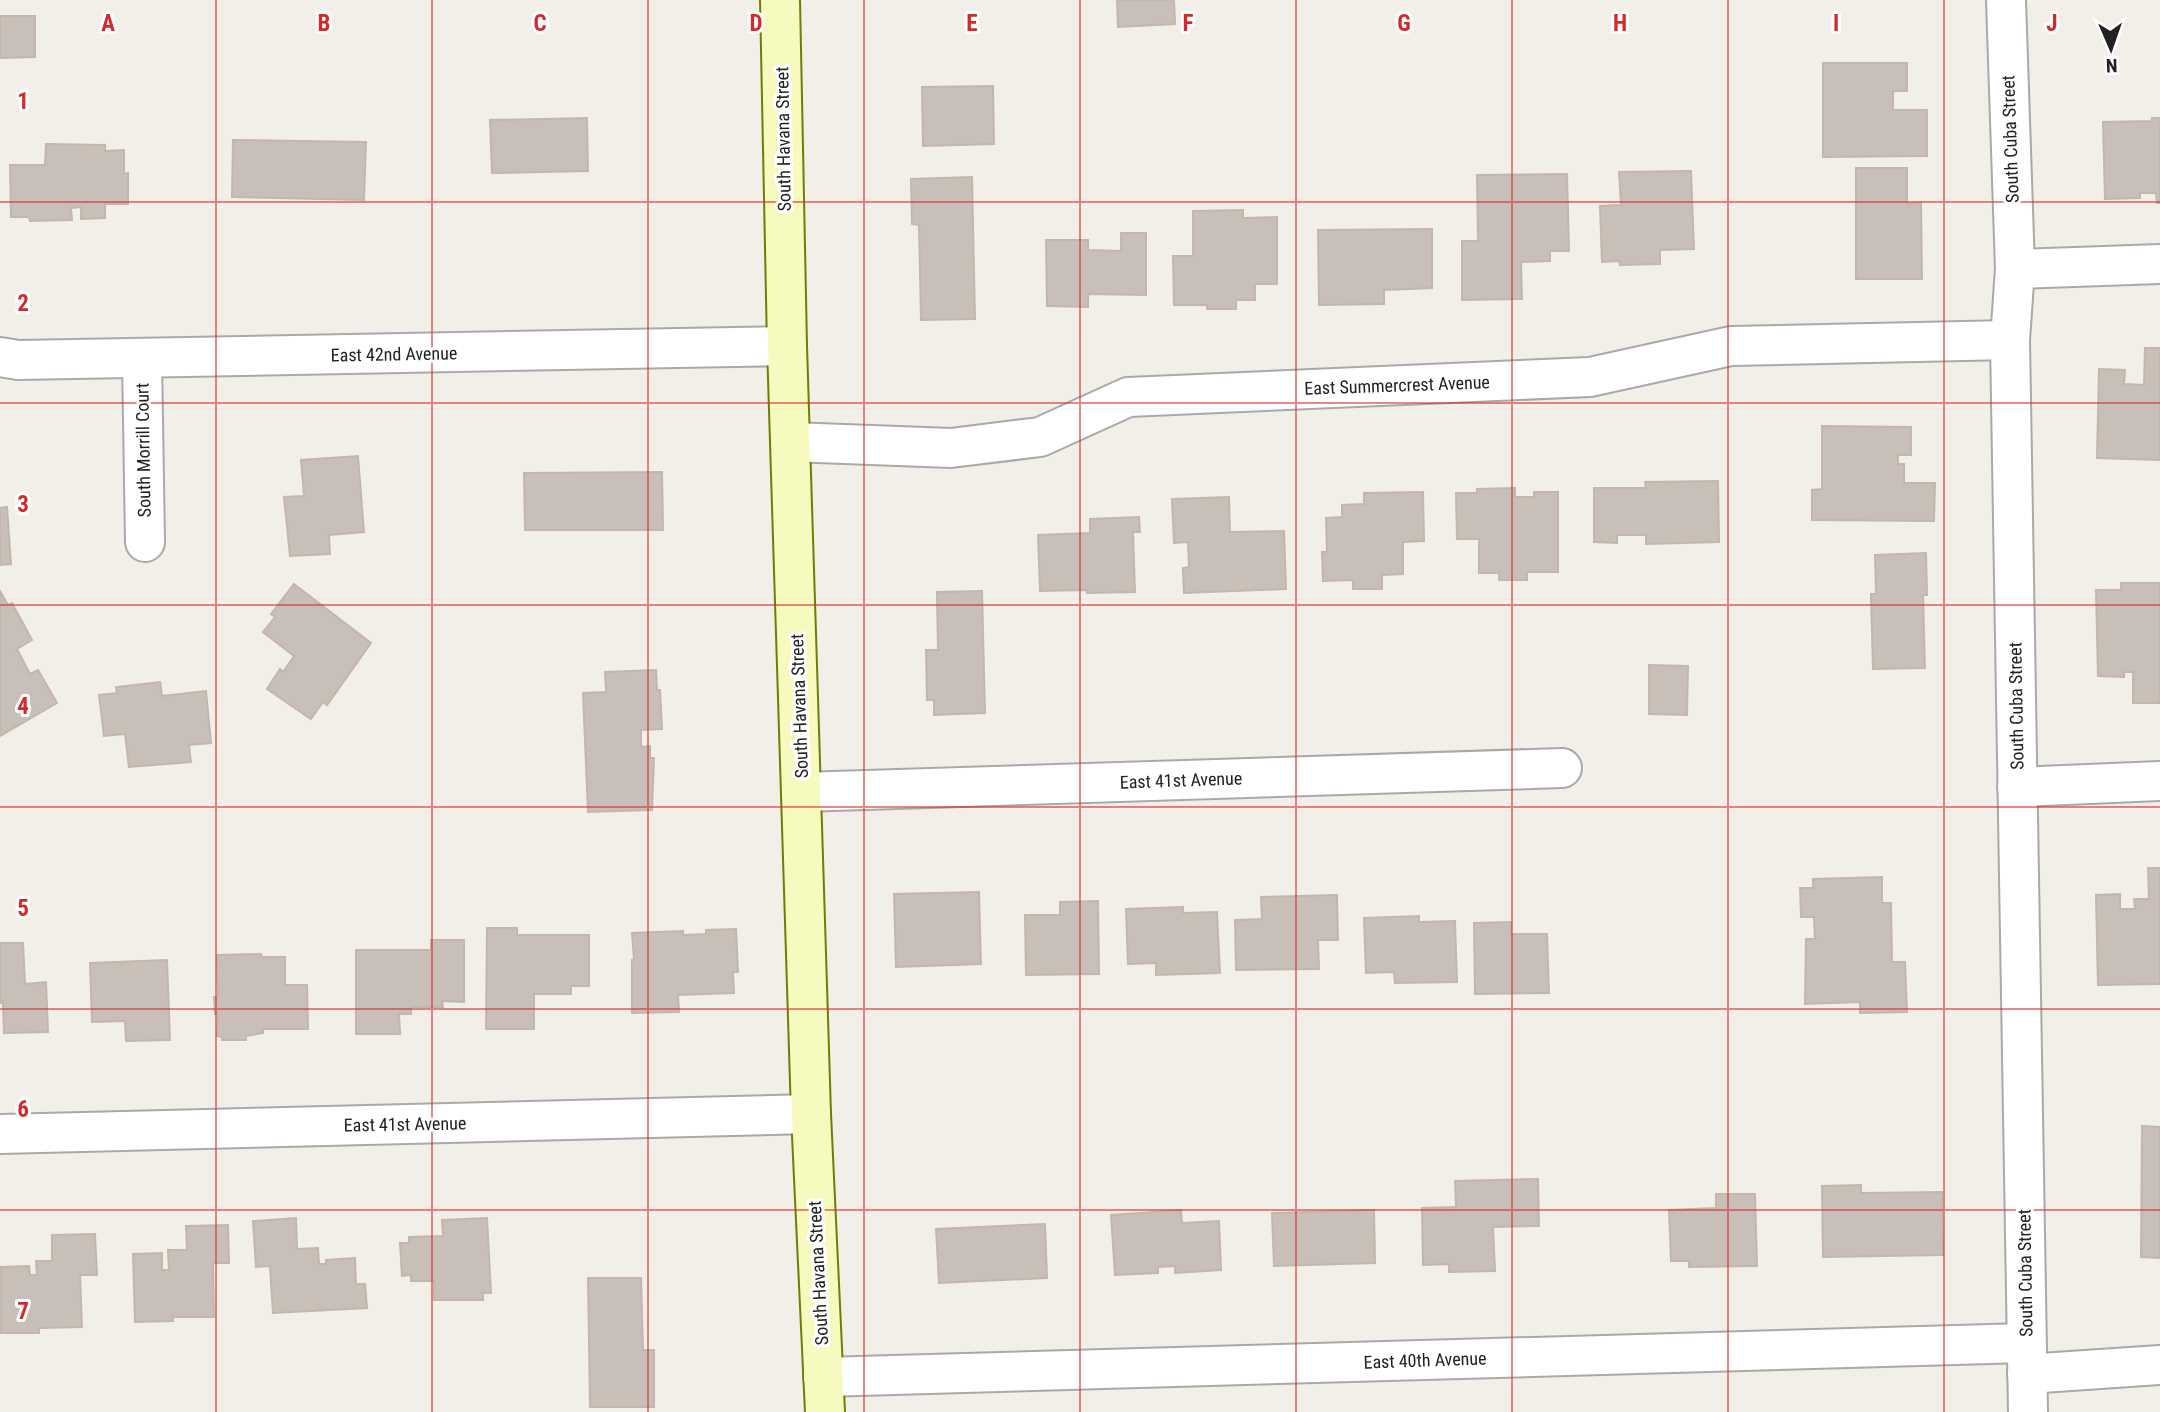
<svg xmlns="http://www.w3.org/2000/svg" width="2160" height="1412" viewBox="0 0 2160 1412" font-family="'Roboto Condensed',sans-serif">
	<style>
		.building { fill: #c7bfb8; stroke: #c4b6ab; stroke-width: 2 }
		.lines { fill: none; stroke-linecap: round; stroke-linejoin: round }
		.street-casing { stroke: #a9a9a9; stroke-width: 42 }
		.secondary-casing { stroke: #707d05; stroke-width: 42 }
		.street { stroke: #fff; stroke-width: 38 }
		.secondary { stroke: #f7fabf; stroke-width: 38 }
		.grid { fill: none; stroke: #d62828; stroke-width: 2; stroke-opacity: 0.55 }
		.labels { text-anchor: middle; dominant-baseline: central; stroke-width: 6; stroke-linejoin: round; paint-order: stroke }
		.street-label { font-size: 18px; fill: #222; stroke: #fff }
		.grid-label { font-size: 23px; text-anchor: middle; font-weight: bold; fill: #d62828; stroke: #fff; stroke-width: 6; stroke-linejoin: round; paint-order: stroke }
	</style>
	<rect width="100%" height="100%" fill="#f2efe9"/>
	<g class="building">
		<path d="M1117,0H1174L1175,24L1118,27Z"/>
		<path d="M0,16H35V57L0,58Z"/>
		<path d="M1823,63H1907V91H1893V110H1927V156L1823,157Z"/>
		<path d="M993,86L994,144L923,146L922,87Z"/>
		<path d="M587,118L588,171L492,173L490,120Z"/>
		<path d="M2152,118H2160V203H2157L2156,193H2140V198L2105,199L2103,122L2152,121Z"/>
		<path d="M233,140L366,142L364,200L232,197Z"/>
		<path d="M46,144L105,145V151L124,150V174L128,173V204H105V218L81,219V207L71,208L72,220L30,221L29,217H11L10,165H45Z"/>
		<path d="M1856,168H1907V204L1921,203L1922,279H1856Z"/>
		<path d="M1691,171L1694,249L1660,250V264L1620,265L1619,261L1602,262L1600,206L1621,205L1619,172Z"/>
		<path d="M1567,174L1569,251H1550V261L1521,262L1522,299L1462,300V241H1478L1477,175Z"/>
		<path d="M972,177L975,319L921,320L919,225L912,224L911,179Z"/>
		<path d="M1243,210V218L1277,217V284H1255V300H1236V309H1207V305H1174L1173,256H1193V211Z"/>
		<path d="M1432,229V288L1384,290V304L1319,305L1318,230Z"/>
		<path d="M1121,233H1146V295L1088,294V307L1047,306L1046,240H1088V250L1121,251Z"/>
		<path d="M2145,348H2160V460L2097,458L2099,369L2125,370L2124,384L2144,385Z"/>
		<path d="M1822,426L1911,427V455H1898V464H1904V483H1935L1934,521L1812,520V490L1822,489Z"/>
		<path d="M358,456L364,532L329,535L330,554L290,556L284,497L304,496L301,460Z"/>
		<path d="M662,472L663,530H525L524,473Z"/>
		<path d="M1718,481L1719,542L1646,544V535H1617V543L1594,542V488H1646L1645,482Z"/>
		<path d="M1515,488V497H1534V492H1558V572H1527V580H1499V573H1479V539H1457L1456,493H1477V489Z"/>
		<path d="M1423,492L1424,541L1403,542V574L1382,575V589H1353V580L1323,581L1322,552H1327L1326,518L1342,517V505L1364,504V493Z"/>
		<path d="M1229,497L1230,532L1284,531L1286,589L1184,593L1183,568L1189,567L1188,542L1174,543L1172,499Z"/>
		<path d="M7,507L11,564L0,565V508Z"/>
		<path d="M1139,517L1140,532H1133L1135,592L1087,593V590L1040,591L1038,535L1090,533V519Z"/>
		<path d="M1926,553L1927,595H1923L1925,668L1873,669L1871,594H1876L1875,555Z"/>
		<path d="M2121,583H2160V703H2133V672H2124V677L2098,676L2096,590H2121Z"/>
		<path d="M294,584L371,643L327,705L323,702L311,719L267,689L280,669L283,672L294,656L263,632L275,617L271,614Z"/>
		<path d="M0,591L8,605L12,603L32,640L17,649L30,674L38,670L57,703L0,736Z"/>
		<path d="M982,591L985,713L934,715V700H927L926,650H938L937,592Z"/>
		<path d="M1649,665L1688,666L1687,715L1649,714Z"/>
		<path d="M656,670L657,690H660L662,729L641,730V747L650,746V758H654L652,810L588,812L583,693L606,692L605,672Z"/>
		<path d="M160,682L162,696L206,691L211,743L189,745L191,762L129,767L125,734L104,736L99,695L117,693L116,687Z"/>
		<path d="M2148,868H2160V984L2098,985L2096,895L2120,894V909H2135L2134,899H2149Z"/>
		<path d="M1882,877V903H1891L1892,962H1905L1907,1012L1860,1013V1002L1805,1004L1806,939H1815L1814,917H1801L1800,888H1813V879Z"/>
		<path d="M979,892L981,964L896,967L894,894Z"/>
		<path d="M1337,895L1338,940H1318L1319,969L1236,970L1235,920L1262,919L1261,897Z"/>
		<path d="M1098,901L1099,974L1026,975L1025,915H1060V902Z"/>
		<path d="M1183,907V913L1217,912L1220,973L1156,975V963L1128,964L1126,909Z"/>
		<path d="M1419,916V922L1455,921L1457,982L1395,983L1394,972L1366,973L1364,918Z"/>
		<path d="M1511,922V934H1547L1549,993L1475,994L1474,923Z"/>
		<path d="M487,928H517V935H589V986H571V994H534V1029H486Z"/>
		<path d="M736,929L738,972H733L734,993L678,995L679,1012L632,1013V960H634L632,933L683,931V935L706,934V930Z"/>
		<path d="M431,940H464V1002L442,1001L443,1007H411V1014H399L400,1034H356V950H431Z"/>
		<path d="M0,943H23L25,984L46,982L48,1032L4,1033L3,1003H0Z"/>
		<path d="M261,954L262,957H285V985H307L308,1029H263V1033L246,1036V1040H222V1037L217,1036L218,1014H215L214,997H218L217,955Z"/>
		<path d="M167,960L170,1040L126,1041L125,1021L92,1022L90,963Z"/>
		<path d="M2142,1126L2160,1127V1258L2141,1257Z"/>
		<path d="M1538,1179L1539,1226L1493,1227L1495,1271L1449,1272V1264L1423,1265L1422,1208L1456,1207L1455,1181Z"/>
		<path d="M1861,1185V1193L1942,1192L1943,1255L1823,1257L1822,1186Z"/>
		<path d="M1716,1194H1755L1757,1266L1689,1267V1261H1671L1669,1210L1716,1208Z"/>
		<path d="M1181,1210L1182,1223L1219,1221L1221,1270L1175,1273V1266L1158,1267V1273L1115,1275L1111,1215Z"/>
		<path d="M1374,1210L1375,1263L1274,1266L1272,1213Z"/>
		<path d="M296,1218L297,1249L318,1248L319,1264H326V1260L355,1258L356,1284H365L367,1308L273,1313L270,1266L256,1267L253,1221Z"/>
		<path d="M487,1218L491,1293H483V1300H434V1281H411V1275L402,1276L400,1243H409V1237L443,1236L442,1220Z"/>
		<path d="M1045,1224L1047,1278L939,1283L936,1229Z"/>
		<path d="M228,1225L229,1263H213L214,1317H173V1321L135,1322L133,1254L162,1253V1270H169L168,1250H187L186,1226Z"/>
		<path d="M95,1234L97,1275H80L82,1327L39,1328V1333H1V1267L29,1266L30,1275H37L36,1261H52V1235Z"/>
		<path d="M588,1278H641L643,1350H654V1407H590Z"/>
	</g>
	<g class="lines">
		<defs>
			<g id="street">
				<path d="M2006,0L2015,269L2010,340L2028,1412"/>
				<path d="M2015,269L2160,264"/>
				<path d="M0,357L18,360L787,346"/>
				<path d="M142,359L145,542"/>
				<path d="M791,442L951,448L1040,437L1128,397L1590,377L1731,346L2010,340"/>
				<path d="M2017,787L2160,781"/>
				<path d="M801,792L1562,768"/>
				<path d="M0,1134L811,1114"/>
				<path d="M2027,1374L2160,1365"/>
				<path d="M823,1377L2026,1343"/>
			</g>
			<path id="secondary" d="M780,0L787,346L811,1114L825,1412"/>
		</defs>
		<use href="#street" class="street-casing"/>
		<use href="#secondary" class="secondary-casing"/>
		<use href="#street" class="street"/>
		<use href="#secondary" class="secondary"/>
	</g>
	<path class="grid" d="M216,0V1412M432,0V1412M648,0V1412M864,0V1412M1080,0V1412M1296,0V1412M1512,0V1412M1728,0V1412M1944,0V1412M0,202H2160M0,403H2160M0,605H2160M0,807H2160M0,1009H2160M0,1210H2160"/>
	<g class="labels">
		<g class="street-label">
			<text transform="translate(783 139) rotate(-91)">South Havana Street</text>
			<text transform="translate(2010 139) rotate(-92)">South Cuba Street</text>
			<text transform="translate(394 354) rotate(-1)">East 42nd Avenue</text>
			<text transform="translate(1397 385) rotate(-2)">East Summercrest Avenue</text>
			<text transform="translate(143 450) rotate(-91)">South Morrill Court</text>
			<text transform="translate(799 706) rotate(-92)">South Havana Street</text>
			<text transform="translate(2016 706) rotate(-91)">South Cuba Street</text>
			<text transform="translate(1181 780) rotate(-2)">East 41st Avenue</text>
			<text transform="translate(405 1124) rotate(-1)">East 41st Avenue</text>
			<text transform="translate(818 1273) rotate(-93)">South Havana Street</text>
			<text transform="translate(2025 1273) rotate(-91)">South Cuba Street</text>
			<text transform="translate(1425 1360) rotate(-2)">East 40th Avenue</text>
		</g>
	</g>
	<g class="grid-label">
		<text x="108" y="31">A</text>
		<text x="324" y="31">B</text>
		<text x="540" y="31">C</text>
		<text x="756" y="31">D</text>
		<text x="972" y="31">E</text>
		<text x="1188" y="31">F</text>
		<text x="1404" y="31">G</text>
		<text x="1620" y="31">H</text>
		<text x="1836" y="31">I</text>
		<text x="2052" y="31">J</text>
		<text x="23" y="109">1</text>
		<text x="23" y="311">2</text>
		<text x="23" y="512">3</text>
		<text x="23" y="714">4</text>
		<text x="23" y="916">5</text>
		<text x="23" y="1117">6</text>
		<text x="23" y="1319">7</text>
	</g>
	<g transform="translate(2111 49) rotate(178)" stroke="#ffffff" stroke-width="5" paint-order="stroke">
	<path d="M0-5L12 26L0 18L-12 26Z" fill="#222222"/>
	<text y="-10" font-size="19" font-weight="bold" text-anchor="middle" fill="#222222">N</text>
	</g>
</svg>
